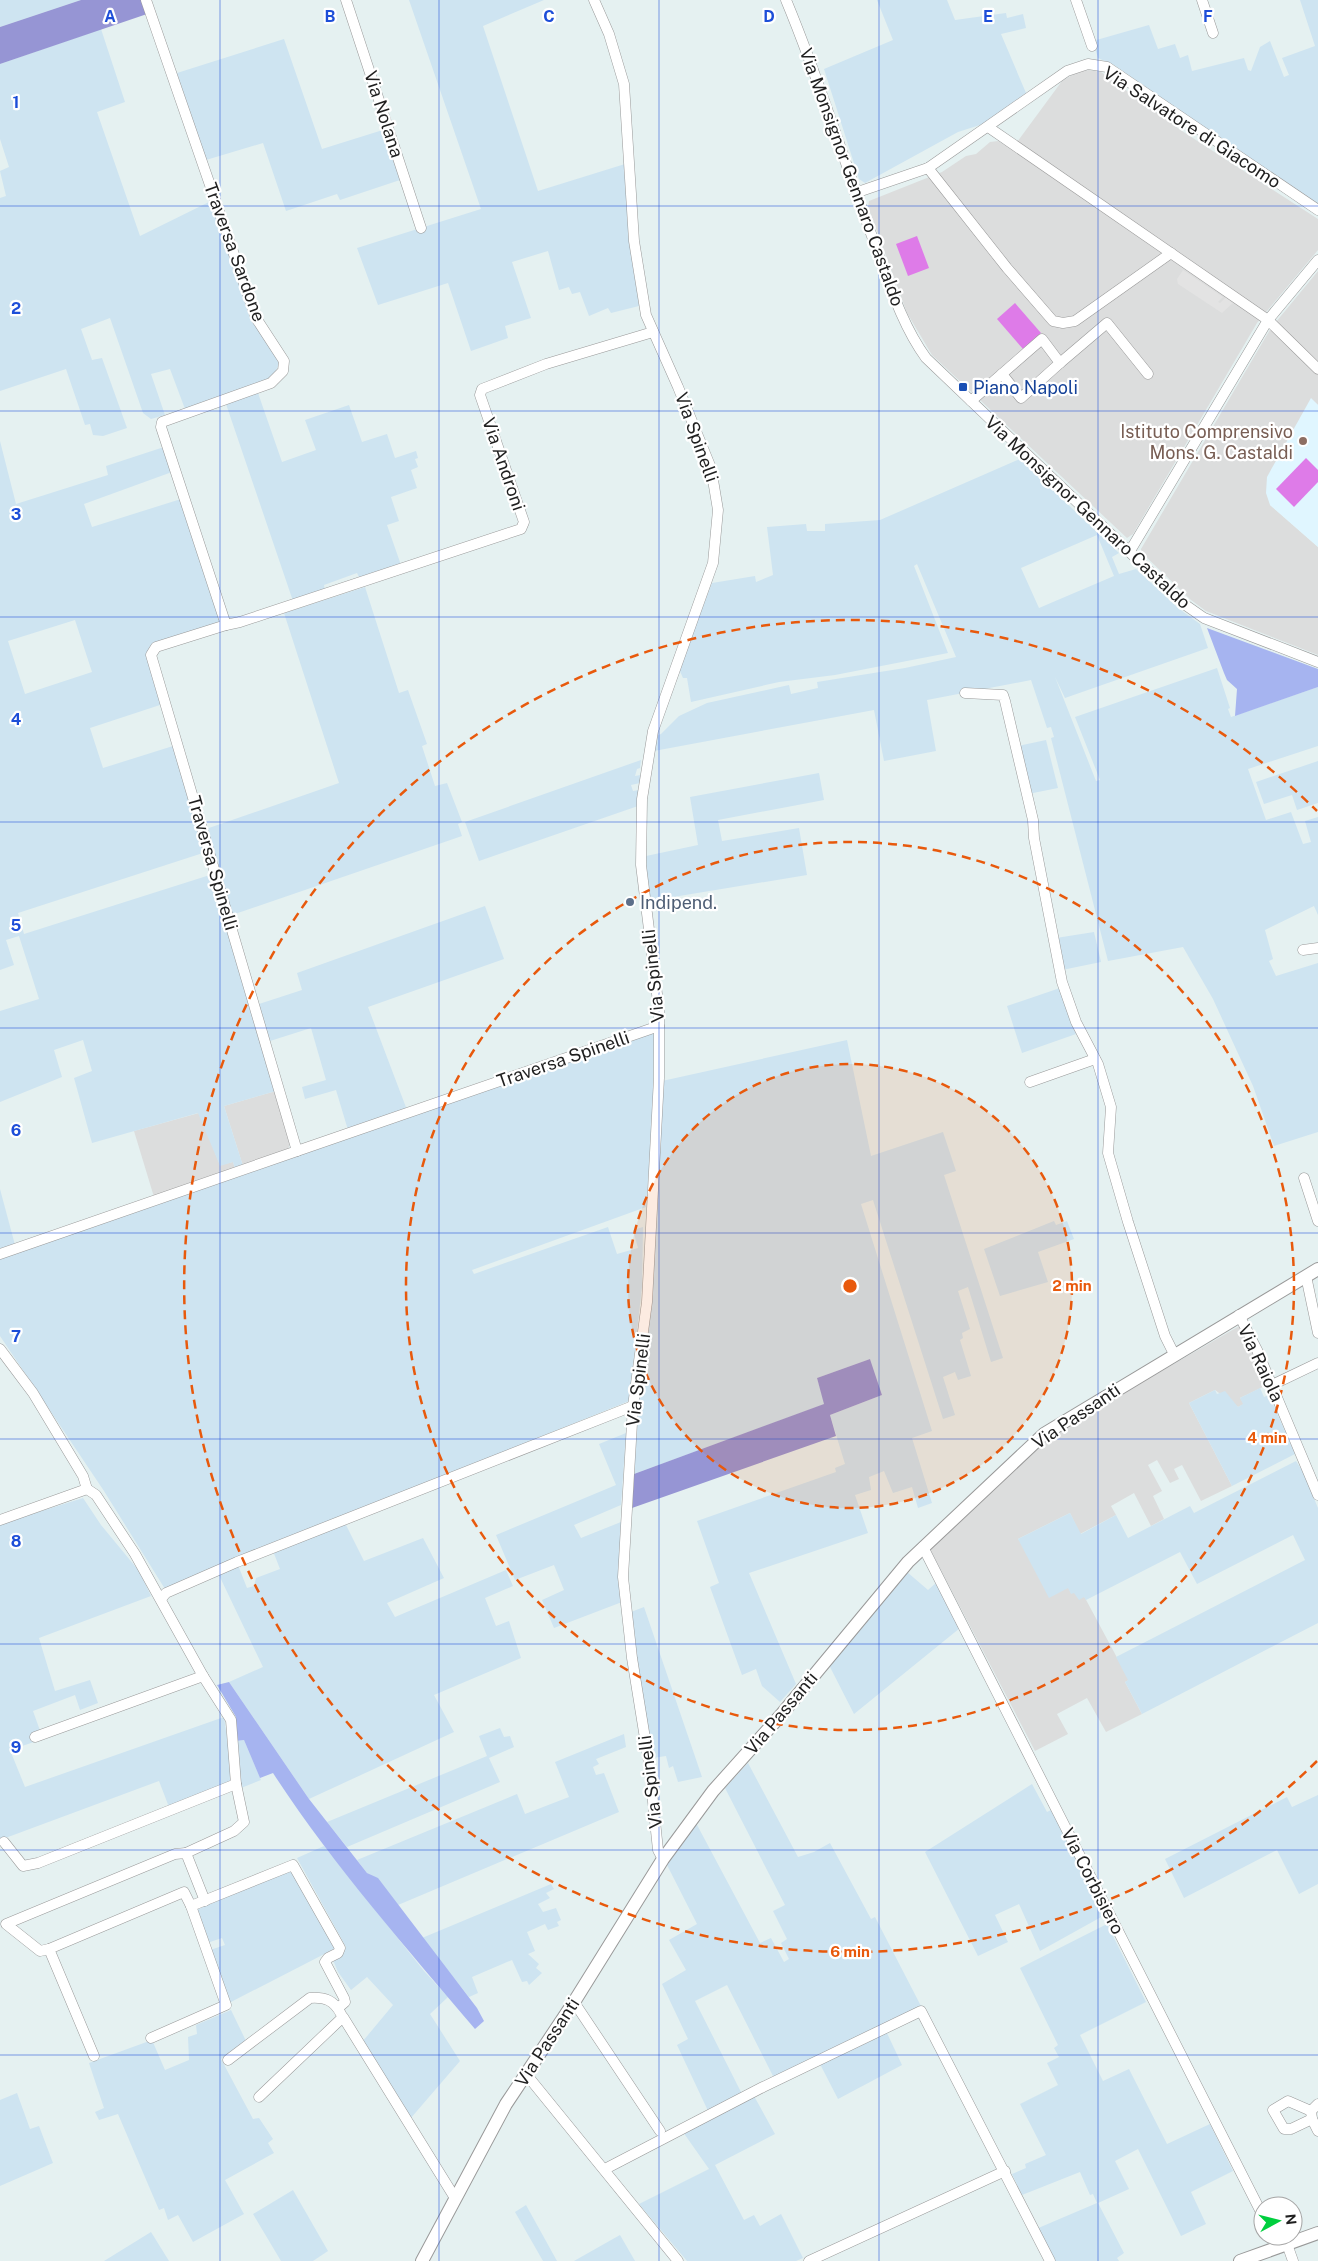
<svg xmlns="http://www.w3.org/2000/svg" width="1318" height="2261" viewBox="0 0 1318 2261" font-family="'Public Sans',sans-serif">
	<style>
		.residential { fill: #dcdddd }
		.education { fill: #e0f6ff }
		.farmland { fill: #cee4f1; fill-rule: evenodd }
		.grass { fill: #a6b4f0 }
		.forest { fill: #9695d4 }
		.pitch { fill: #de7be8 }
		.parking { fill: #e3e3e3 }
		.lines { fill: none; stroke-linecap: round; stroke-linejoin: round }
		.minor-casing { stroke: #999; stroke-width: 11 }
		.tertiary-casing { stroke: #999; stroke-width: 14 }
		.minor { stroke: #fff; stroke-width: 10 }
		.tertiary { stroke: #fff; stroke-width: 12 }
		.grid { fill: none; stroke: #1d4ed8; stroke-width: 1; stroke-opacity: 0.55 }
		.ring { fill: none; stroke: #e8590c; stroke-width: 2.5; stroke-dasharray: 9 6 }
		.transit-dot { fill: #1a4fb4; stroke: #fff; stroke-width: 2 }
		.education-dot { fill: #8d6e63; stroke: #fff; stroke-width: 2 }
		.service-dot { fill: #5c6f8a; stroke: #fff; stroke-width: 2 }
		.labels { text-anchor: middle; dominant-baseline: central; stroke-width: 4.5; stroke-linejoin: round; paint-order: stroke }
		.street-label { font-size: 18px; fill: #1f1f1f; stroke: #fff }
		.transit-label { font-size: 18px; fill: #164399; stroke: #fff; text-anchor: start }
		.education-label { font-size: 18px; fill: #785e54; stroke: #fff; text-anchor: end }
		.service-label { font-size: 18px; fill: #4e5e75; stroke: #fff; text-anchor: start }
		.grid-label { font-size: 16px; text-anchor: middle; font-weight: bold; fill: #1d4ed8; stroke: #fff; stroke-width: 4.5; stroke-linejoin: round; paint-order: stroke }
		.centre { fill: #e8590c; stroke: #fff; stroke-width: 2.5 }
		.ring-label { font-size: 15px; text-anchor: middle; font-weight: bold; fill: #e8590c; stroke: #fff; stroke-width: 4.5; stroke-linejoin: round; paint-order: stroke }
	</style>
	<rect width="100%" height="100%" fill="#e5f1f1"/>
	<g class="residential">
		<path d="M1089,70L1101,72L1182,131L1318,219V250L1257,323L1133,534L1127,538L932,355L907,313L868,207L869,201L942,172L966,156L976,154L990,142L998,141L1012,149L1062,81L1077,72Z"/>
		<path d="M1318,271V405L1311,399L1270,505L1318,547V655L1206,611L1191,600L1141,552V549L1271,328Z"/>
		<path d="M276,1091L290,1143L288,1150L243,1166L224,1106Z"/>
		<path d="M199,1113L220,1165L233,1162L235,1169L154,1197L134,1131Z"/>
		<path d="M1241,1325L1267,1385L1240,1398L1244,1404L1238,1407L1215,1390L1189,1403L1232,1486L1201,1501L1182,1465L1174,1469L1179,1479L1170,1483L1157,1460L1148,1465L1162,1491L1153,1496L1164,1519L1151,1526L1134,1493L1111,1506L1116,1515L1080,1534L1070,1513L1018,1539L1068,1588L1084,1596L1129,1680L1125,1682L1142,1714L1106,1732L1087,1698L1057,1714L1068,1734L1035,1751L930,1549L1039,1442Z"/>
	</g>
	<path class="education" d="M1311,398L1318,405V547L1270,505L1266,493L1267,477Z"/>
	<g class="farmland">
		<path d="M0,0H81L0,27Z"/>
		<path d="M409,0H544L483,26L538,191L625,164L628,224L639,306L611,313L608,308L589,316L580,292L572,294L569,287L559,290L548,251L512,262L531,318L505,326L508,338L471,351L448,283L378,305L357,248L481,209Z"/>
		<path d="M877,0H947L955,20L1006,13L1007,18L1023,14L1026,28L1001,34L1026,93L983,124L958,132L865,183L859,179L824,69L893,40Z"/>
		<path d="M1300,0H1318V206L1114,65L1098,58L1093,41L1149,25L1158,49L1175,44L1180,58L1188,55L1192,71L1244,58L1248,70L1251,71L1260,47L1270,41L1284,77L1289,75L1282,58L1315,46Z"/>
		<path d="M101,29L125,102L97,112L140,236L211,201L279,364L273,376L264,382L185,409L170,369L151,374L165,415L151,419L143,413L110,318L81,329L92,360L102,358L127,428L103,436L93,435L90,424L85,425L66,369L0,391V198L6,196L0,171L9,167L0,139V64Z"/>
		<path d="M284,39L322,149L386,129L385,134L400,180L340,200L337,194L286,211L263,143L206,160L177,73Z"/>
		<path d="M258,393L282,462L316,450L305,420L349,405L362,442L387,434L395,458L416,451L418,458L415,459L418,467L411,470L417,488L391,497L399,521L387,525L401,565L360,579L357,573L324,585L325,590L293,601L226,404Z"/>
		<path d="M0,441L16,504L108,475L106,466L164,447L172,472L84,504L92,527L181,499L220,621L216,625L149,647L163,704L90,728L103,768L173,746L206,852L18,913L24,934L213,874L276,1091L224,1106L243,1166L235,1169L233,1162L220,1166L198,1113L92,1143L74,1078L92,1071L83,1040L54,1050L62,1077L0,1102V1011L39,999L19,936L6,940L14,965L0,970ZM75,620L92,672L25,694L8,641Z"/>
		<path d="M1020,459L1119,553L1112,557L1119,574L1136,569L1178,608L1200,624L1208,648L1065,698L1055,677L1096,781L1100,780L1075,717L1217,668L1230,708L1228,709L1231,717L1318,687V746L1248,769L1266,820L1291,812L1303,844L1311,842L1305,821L1318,817V915L1314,906L1265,930L1273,959L1269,961L1276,976L1318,963V1132L1274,1146L1253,1086L1213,999L1183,947L1108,961L1051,738L1054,737L1051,727L1047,728L1031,680L927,700L936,751L884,761L874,710L654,751L656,736L661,734L679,716L707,703L789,685L791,694L818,688L817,682L905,668L956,657L917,564L914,566L948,653L835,675L779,682L691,702L687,678H683L679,669L712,583L755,576L756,582L773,575L767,527L806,524L807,531H825V524L880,520ZM1097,535L1114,576L1039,608L1021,568Z"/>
		<path d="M365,587L399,693L408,690L427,744L422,746L435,786L447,783L462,822L458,824L462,836L232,915L203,830L339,783L284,613Z"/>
		<path d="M1046,740L1058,788L1028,794L1018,746Z"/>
		<path d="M641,760L640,768L637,769L635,776L641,775L640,783L631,785L633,791L639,790L638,806L479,861L465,822Z"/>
		<path d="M1318,761V803L1297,810L1292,795L1264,804L1256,782Z"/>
		<path d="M819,773L824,800L718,820L722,841L799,828L807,875L649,901L646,856L698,845L690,797Z"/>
		<path d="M485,906L504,959L368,1007L407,1110L348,1130L336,1090L305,1099L302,1087L326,1080L311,1028L270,1041L259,1004L302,990L297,973Z"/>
		<path d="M1094,932L1101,962L1062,970L1056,938Z"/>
		<path d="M1060,988L1076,1034L1022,1053L1007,1006Z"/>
		<path d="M654,1033L653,1115L646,1207L472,1270L474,1274L608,1227L617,1254L638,1248L633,1230L643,1227L642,1287L629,1401L165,1589L104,1491L0,1336V1257Z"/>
		<path d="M847,1040L871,1156L943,1132L956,1171L944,1175L1003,1358L991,1362L968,1287L958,1291L970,1329L962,1333L963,1338L960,1340L971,1376L958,1380L955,1372L943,1377L955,1415L943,1419L873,1200L861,1204L932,1431L912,1438L932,1503L918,1508L912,1487L893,1493L884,1471L869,1477L871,1490L855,1495L868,1533L749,1573L796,1684L780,1702L762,1686L756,1669L742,1675L710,1587L719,1583L697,1521L836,1472L835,1468L845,1464L830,1415L882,1395L870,1359L817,1378L825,1404L634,1474L662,1081Z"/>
		<path d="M0,1189L15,1245L0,1251Z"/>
		<path d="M1054,1221L1056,1225L1067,1221L1074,1239L1038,1252L1048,1282L1000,1296L984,1249Z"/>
		<path d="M1260,1388L1264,1397L1269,1395L1295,1454L1232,1486L1189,1403L1215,1390L1217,1394L1225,1391L1238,1407L1243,1404L1240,1398Z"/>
		<path d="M626,1433L621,1505L574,1525L581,1538L621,1522L619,1572L622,1602L554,1628L542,1600L564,1590L554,1565L515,1580L496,1535L616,1485L599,1444Z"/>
		<path d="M1296,1461L1303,1472L1318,1508V1623L1142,1714L1125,1682L1128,1680L1116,1657L1305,1560L1293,1535L1197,1584L1180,1552L1086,1600L1084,1597L1079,1600L1074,1593L1071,1594L1068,1588L1049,1598L1018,1539L1070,1513L1081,1534L1116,1515L1128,1538L1190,1506L1194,1513Z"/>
		<path d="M83,1498L101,1525L139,1571L151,1596L39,1638L55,1691L90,1680L98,1703L80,1710L75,1695L33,1711L43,1739L10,1750L25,1787L224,1717L233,1781L169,1807L159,1781L0,1840V1524Z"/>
		<path d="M345,1523L364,1561L423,1538L444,1578L387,1603L395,1617L506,1570L513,1586L485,1598L496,1626L509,1621L521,1658L434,1695L454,1732L309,1799L229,1682L263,1667L218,1573L238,1565L247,1588L254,1586L256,1578L280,1569L273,1551Z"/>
		<path d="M907,1572L928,1590L936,1583L960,1628L854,1714L829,1665Z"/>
		<path d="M644,1607L702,1777L678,1782L673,1766L669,1768L666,1756L653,1758L633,1640L631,1612Z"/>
		<path d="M500,1728L504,1737L510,1736L514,1747L489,1758L500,1782L347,1847L327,1822L487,1756L479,1736Z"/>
		<path d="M624,1734L626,1747L596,1759L599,1764L593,1767L596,1775L604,1773L619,1812L398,1905L378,1879L367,1873L357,1860L517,1794L525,1814L569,1797L555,1762Z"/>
		<path d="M244,1740L261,1780L241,1788L236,1741Z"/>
		<path d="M748,1763L798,1857L814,1852L830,1843L871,1919L875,1917L922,2008L775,2080L727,1985L695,2001L743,2096L709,2113L677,2045L688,2039L662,1984L686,1970L669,1940L697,1924L667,1865L696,1823L760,1943L771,1938L784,1962L789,1959L781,1943L787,1939L773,1911L785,1905L725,1788Z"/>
		<path d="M1032,1784L1047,1812L1051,1810L1104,1913L1103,1916L1040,1951L1019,1904L995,1915L1008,1942L978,1956L925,1852Z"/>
		<path d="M1318,1795V1884L1299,1894L1277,1850L1184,1898L1165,1859L1287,1797L1292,1807Z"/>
		<path d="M324,1846L424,1971L448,1997L430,2014L460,2061L410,2119L363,2041L393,2005L367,1977L351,1990L338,1972L333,1960L344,1953L346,1947L297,1858Z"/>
		<path d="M291,1870L336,1948L229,2003L210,1950L225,1945L222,1938L207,1943L196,1910Z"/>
		<path d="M551,1884L554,1889L546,1893L550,1898L538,1904L543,1912L556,1908L561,1920L557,1922L559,1926L548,1930L545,1924L527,1932L535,1951L528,1954L539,1964L536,1968L542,1973L529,1985L527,1981L522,1982L512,1960L472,1977L478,1993L469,1997L422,1938Z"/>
		<path d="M1107,1924L1146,2002L1080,2035L1103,2081L1129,2069L1167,2144L1210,2124L1233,2171L1191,2192L1206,2224L1181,2236L1138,2149L1115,2161L1129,2189L1098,2203L1124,2253L1117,2258L1119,2261H1052L1036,2229L1097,2203L1093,2194L1090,2195L1080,2172L1022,2195L1012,2174L1026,2168L1025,2164L1046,2155L1020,2104L1058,2085L1047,2063L1059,2057L1054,2048L1058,2045L1020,1968Z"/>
		<path d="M231,2010L246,2041L221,2059L253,2119L259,2118L273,2139L268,2143L274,2153L225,2180L244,2214L193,2242L178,2215L168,2220L164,2208L159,2210L118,2114L99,2120L95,2112L104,2108L89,2063L152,2040L165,2070L189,2060L188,2037L197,2034L196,2025Z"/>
		<path d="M886,2031L902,2065L838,2099L820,2064Z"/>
		<path d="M17,2093L30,2129L39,2126L53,2163L0,2186V2100Z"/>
		<path d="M754,2096L775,2134L715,2165L744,2220L754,2215L760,2226L781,2214L803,2258L796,2261H687L639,2204L709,2169L683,2132Z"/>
		<path d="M293,2190L328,2251L313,2261H281L253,2214Z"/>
		<path d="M526,2205L557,2261H543L515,2212Z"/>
		<path d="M151,2232L169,2261H104Z"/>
		<path d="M620,2235L635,2261H574Z"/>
	</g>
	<g class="grass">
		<path d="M1207,628L1318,669V687L1235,716L1237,689L1227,680L1224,673Z"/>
		<path d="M229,1682L309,1799L367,1873L378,1878L477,2008L484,2021L475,2029C405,1946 332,1864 273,1773L260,1778L244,1740L236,1741V1717L217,1685Z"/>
	</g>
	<g class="forest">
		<path d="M81,0H142L147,14L0,64V27Z"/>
		<path d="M870,1359L882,1395L830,1415L836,1436L632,1508L634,1474L824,1404L817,1378Z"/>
	</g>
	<g class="pitch">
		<path d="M917,236L929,268L908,276L896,244Z"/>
		<path d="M1015,303L1041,333L1023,349L997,319Z"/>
		<path d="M1306,458L1318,470V482L1294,507L1276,489Z"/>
	</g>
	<path class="parking" d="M1183,270L1223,297L1218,302L1220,303L1226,297L1233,303L1222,313L1178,284L1177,279Z"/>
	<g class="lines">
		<defs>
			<g id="minor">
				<path d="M146,0L256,318L284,361L283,371L271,383L162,422L161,427L226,625"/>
				<path d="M346,0L421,228"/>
				<path d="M594,0L609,34L624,84L634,241L646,315L678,387L711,468L718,510L713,563L653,731L642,799L641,865L659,1010V1078L647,1302L633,1406L623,1577L632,1658L649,1763L658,1850L663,1859"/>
				<path d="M786,0C820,81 845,165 876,247C890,285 902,325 926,358L1184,604L1204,618L1318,662"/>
				<path d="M1076,0L1092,46"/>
				<path d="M1202,0L1213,33"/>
				<path d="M988,127L1268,320L1318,369"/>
				<path d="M928,168L1007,268L1053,321L1063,323L1075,321L1171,253"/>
				<path d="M855,193L928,168L1067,71L1088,64L1107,67L1318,210"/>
				<path d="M653,332L546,364L482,389L480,395L524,522L521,529L240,622L226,625L156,647L151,655L297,1151L659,1026"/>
				<path d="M1002,374L1021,398L1060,363"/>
				<path d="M971,401L1042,339L1060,363L1107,323L1148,374"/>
				<path d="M1130,551L1268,320L1318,260"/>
				<path d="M965,693L1003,695L1005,701L1033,820L1034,838L1062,982L1076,1022L1098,1064L1111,1107L1108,1153L1128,1222L1165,1336L1174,1354"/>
				<path d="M1303,950L1318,948"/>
				<path d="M1030,1082L1095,1059"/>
				<path d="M1304,1178L1318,1221"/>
				<path d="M0,1254L297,1151"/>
				<path d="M1306,1276L1318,1333"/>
				<path d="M1239,1315L1257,1350L1318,1495"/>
				<path d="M0,1349L33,1393L83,1476L87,1489"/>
				<path d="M1272,1385L1318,1363"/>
				<path d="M0,1520L87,1489L96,1495L135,1554L203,1676"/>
				<path d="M923,1547L1263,2216"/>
				<path d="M161,1599L166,1593L237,1562L633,1406"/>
				<path d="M35,1737L203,1676L231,1720L236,1784L244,1822L234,1831L186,1853"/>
				<path d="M4,1842L23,1866L38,1863L236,1784"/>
				<path d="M49,1949L40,1951L6,1924L175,1854L186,1853L205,1901"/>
				<path d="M574,2002L660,2131"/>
				<path d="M151,2038L226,2005L191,1906L293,1865L340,1948L338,1953L328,1958L325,1962L344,1998L345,2002L338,2008"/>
				<path d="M94,2056L49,1949L184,1892L191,1906"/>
				<path d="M228,2060L310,1998C325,1997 334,2000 341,2014"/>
				<path d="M526,2074L678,2261"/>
				<path d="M259,2097L343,2017L455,2198"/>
				<path d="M1318,2104L1311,2111L1312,2119L1318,2131"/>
				<path d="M1311,2111L1288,2101L1273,2110L1284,2129H1291L1312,2119"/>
				<path d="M605,2169L763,2087L921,2011L1050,2261"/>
				<path d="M1273,2236L1278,2247"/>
				<path d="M1287,2244L1293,2261"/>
				<path d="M809,2261L1005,2171"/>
			</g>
			<g id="tertiary">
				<path d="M422,2261L506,2104L574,2002L663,1859L713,1791L781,1715L908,1562L1044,1434L1318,1269"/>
				<path d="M1240,2261L1318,2233"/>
			</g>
		</defs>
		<use href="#minor" class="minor-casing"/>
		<use href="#tertiary" class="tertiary-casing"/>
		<use href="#minor" class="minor"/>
		<use href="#tertiary" class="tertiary"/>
	</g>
	<path class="grid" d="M220,0V2261M439,0V2261M659,0V2261M879,0V2261M1098,0V2261M0,206H1318M0,411H1318M0,617H1318M0,822H1318M0,1028H1318M0,1233H1318M0,1439H1318M0,1644H1318M0,1850H1318M0,2055H1318"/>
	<circle cx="850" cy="1286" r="222" fill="#e8590c" fill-opacity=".12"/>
	<g class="ring">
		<circle cx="850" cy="1286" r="222"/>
		<circle cx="850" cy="1286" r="444"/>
		<path d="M1317 1761A666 666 0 1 1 1317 811"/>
	</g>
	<rect class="transit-dot" x="958" y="382" width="10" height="10" rx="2.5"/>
	<circle class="education-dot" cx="1303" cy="441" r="5"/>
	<circle class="service-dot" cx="630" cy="902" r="5"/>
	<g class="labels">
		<g class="street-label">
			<text transform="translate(384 114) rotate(72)">Via Nolana</text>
			<text transform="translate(1192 127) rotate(33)">Via Salvatore di Giacomo</text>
			<text transform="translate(852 177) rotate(70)">Via Monsignor Gennaro Castaldo</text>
			<text transform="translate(235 252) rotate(70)">Traversa Sardone</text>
			<text transform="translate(697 437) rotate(70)">Via Spinelli</text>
			<text transform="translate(504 464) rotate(71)">Via Androni</text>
			<text transform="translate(1088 512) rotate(43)">Via Monsignor Gennaro Castaldo</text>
			<text transform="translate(213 863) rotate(74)">Traversa Spinelli</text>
			<text transform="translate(653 976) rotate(-96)">Via Spinelli</text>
			<text transform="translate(563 1059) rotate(-19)">Traversa Spinelli</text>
			<text transform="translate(1261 1363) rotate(65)">Via Raiola</text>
			<text transform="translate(638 1380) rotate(-83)">Via Spinelli</text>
			<text transform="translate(1076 1416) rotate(-34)">Via Passanti</text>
			<text transform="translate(781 1713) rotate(-50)">Via Passanti</text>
			<text transform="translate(650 1782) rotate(-97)">Via Spinelli</text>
			<text transform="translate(1093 1881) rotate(63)">Via Corbisiero</text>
			<text transform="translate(547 2042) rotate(-57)">Via Passanti</text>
		</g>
		<g class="transit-label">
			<text x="973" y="387">Piano Napoli</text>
		</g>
		<g class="education-label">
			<text x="1293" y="431">Istituto Comprensivo<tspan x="1293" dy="21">Mons. G. Castaldi</tspan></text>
		</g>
		<g class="service-label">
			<text x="640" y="902">Indipend.</text>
		</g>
	</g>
	<g class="grid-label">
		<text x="110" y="22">A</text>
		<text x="330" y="22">B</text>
		<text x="549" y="22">C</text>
		<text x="769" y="22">D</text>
		<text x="988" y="22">E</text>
		<text x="1208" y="22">F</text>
		<text x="16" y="108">1</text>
		<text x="16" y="314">2</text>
		<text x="16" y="520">3</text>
		<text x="16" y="725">4</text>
		<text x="16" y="931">5</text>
		<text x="16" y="1136">6</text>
		<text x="16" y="1342">7</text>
		<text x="16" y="1547">8</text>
		<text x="16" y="1753">9</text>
	</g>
	<circle cx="850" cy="1286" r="8" class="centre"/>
	<g class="ring-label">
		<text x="1072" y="1291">2 min</text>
		<text x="1267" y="1443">4 min</text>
		<text x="850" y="1957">6 min</text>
	</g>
	<g transform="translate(1278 2221) rotate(83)"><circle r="24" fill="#ffffff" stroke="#a5a5a5"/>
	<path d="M0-4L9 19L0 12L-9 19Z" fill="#00cf3e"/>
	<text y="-8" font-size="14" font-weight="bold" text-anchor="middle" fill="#1f1f1f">N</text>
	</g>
</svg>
